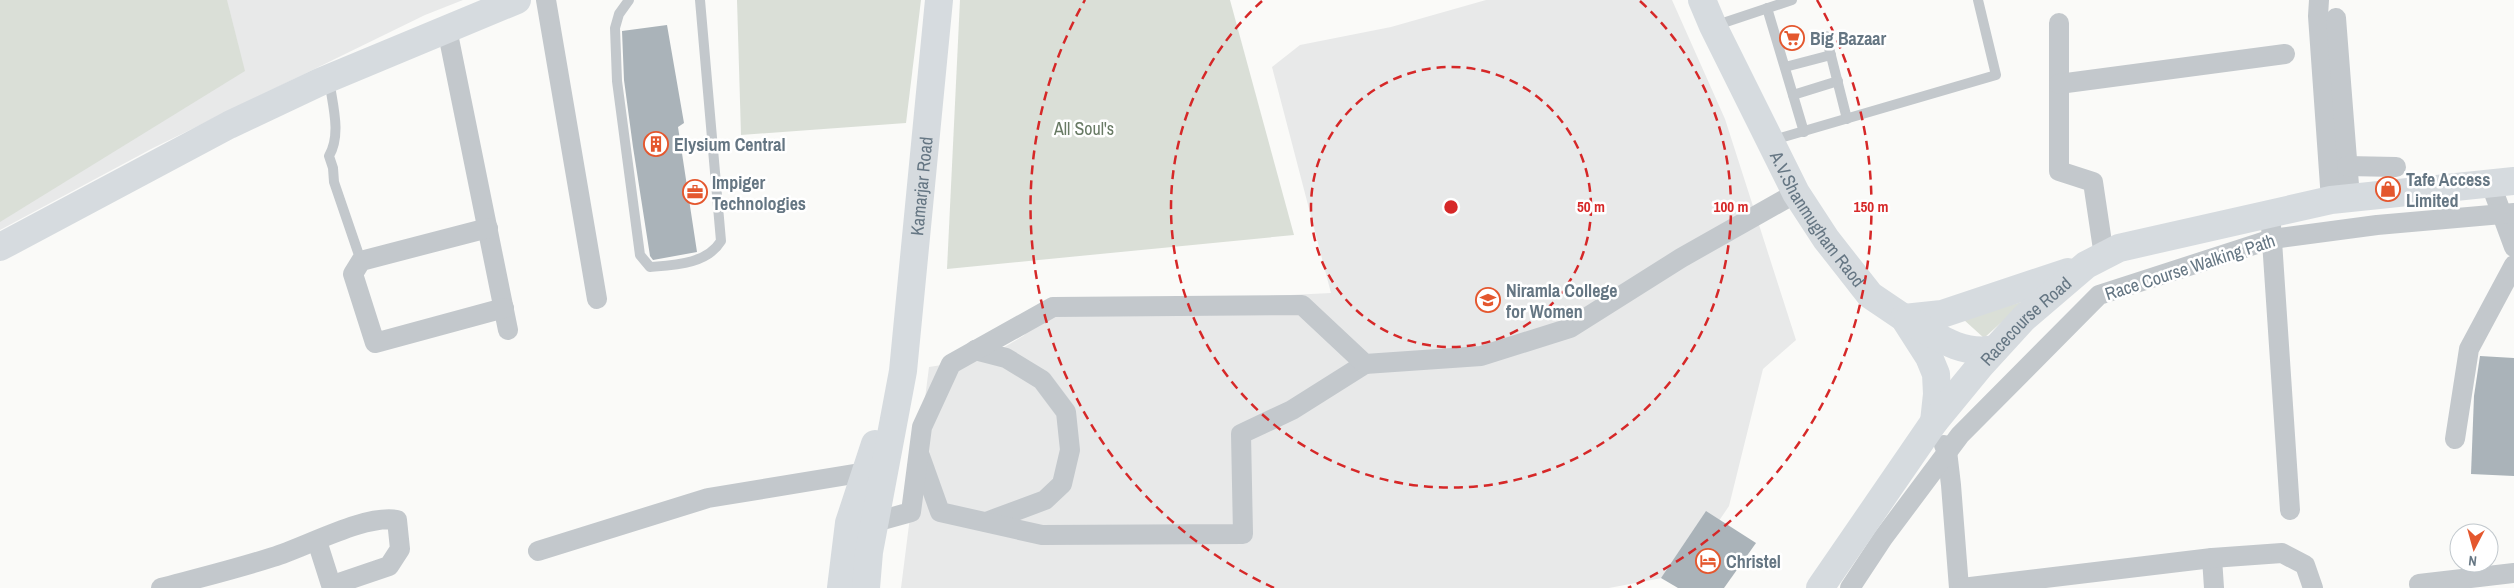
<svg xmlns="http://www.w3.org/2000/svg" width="2514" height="588" viewBox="0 0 2514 588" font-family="'Archivo Narrow',sans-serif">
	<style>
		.built { fill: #e8e9e9 }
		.green { fill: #dadfd7 }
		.building { fill: #aab3b9 }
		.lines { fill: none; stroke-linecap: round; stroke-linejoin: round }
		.lane { stroke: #c3c8cc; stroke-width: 10 }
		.street { stroke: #c3c8cc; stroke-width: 20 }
		.secondary { stroke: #d6dbdf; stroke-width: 28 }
		.ring { fill: none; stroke: #d62828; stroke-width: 2.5; stroke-dasharray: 9 6 }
		.labels { text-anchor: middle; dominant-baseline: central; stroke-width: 5; stroke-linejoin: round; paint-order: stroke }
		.poi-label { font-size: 18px; font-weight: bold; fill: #657683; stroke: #fff; text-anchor: start }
		.park-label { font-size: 18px; fill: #687a64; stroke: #fff }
		.street-label { font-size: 18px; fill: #657683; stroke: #fff }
		.centre { fill: #d62828; stroke: #fff; stroke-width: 2.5 }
		.ring-label { font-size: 15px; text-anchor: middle; font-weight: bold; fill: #d62828; stroke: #fff; stroke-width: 5; stroke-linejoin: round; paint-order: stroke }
	</style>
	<rect width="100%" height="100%" fill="#fafaf8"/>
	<g class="built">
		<path d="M0,0H463L425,15L153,148L0,230Z"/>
		<path d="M1486,0H1672L1725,119L1796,340L1763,369L1729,506L1683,574L1609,588H901L929,367L986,358L1023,336L1053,307L1331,293L1272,67L1300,45L1391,27Z"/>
	</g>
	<g class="green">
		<path d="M0,0H227L245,71L0,222Z"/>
		<path d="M737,0H921L906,123L741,135Z"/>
		<path d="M960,0H1230L1294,235L947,269Z"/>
		<path d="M2025,301L1984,338L1963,319Z"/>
	</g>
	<g class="building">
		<path d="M667,25L684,123L678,127L697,252L653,260L650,256L633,147L624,80L622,31Z"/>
		<path d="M2480,356L2514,358V476L2471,474L2474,396Z"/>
		<path d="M1706,511L1756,543L1724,588H1678L1661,578Z"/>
	</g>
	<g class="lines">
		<g class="lane">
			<path d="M629,0L619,14L615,28L617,81L640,255L650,267C675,265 707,264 721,241L700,0"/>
			<path d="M1767,8L1804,132"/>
			<path d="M1714,26L1792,0"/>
			<path d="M1826,36L1847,119"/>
			<path d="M1785,67L1831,55"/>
			<path d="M329,79C332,103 342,134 329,156L333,168L334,182L361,261"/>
			<path d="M1793,95L1838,81"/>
			<path d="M1770,141L1996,75L1978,0"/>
		</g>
		<g class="street">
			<path d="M546,0L597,299"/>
			<path d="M2319,0L2318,16L2331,200"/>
			<path d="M2336,18L2350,198"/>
			<path d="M2059,23V171L2093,182L2104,256"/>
			<path d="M447,29L508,330"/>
			<path d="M2059,84L2285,54"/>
			<path d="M2347,166L2396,167"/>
			<path d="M2490,182L2514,247"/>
			<path d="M2271,226L2290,510"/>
			<path d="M488,228L361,261L353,274L375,343L504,308"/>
			<path d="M975,350L1006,358L1042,380L1066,412L1070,450L1062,484L1045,500L986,522"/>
			<path d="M2455,439L2469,349L2514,265"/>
			<path d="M1944,445L1947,451L1951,485L1959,588"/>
			<path d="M920,456L940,512L1042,535L1243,534L1241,434L1292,410L1365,364"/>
			<path d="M875,522L911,512L922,427L951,364L1053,307L1302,305L1365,364L1481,356L1570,328L1681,258L1796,193"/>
			<path d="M317,541L332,588"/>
			<path d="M538,551L708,498L866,472"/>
			<path d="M2212,558L2214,588"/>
			<path d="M2419,584L2514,573"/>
			<path d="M161,588C199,578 236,569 273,557C306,547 365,514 397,520L400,549L389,566L339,583L332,588"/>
			<path d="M1850,588L1883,538L1960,435L2099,295L2272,239L2377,225L2514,213"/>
			<path d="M1962,588L2212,558L2282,553L2305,565L2313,588"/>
		</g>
		<g class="secondary">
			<path id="s1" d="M1702,0L1713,26L1796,193L1826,239L1870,295L1904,318L1929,357L1936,374L1937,394L1934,422"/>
			<path d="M0,247L229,125L320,82L517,0"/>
			<path d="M1904,318L1942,314L2068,272"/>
			<path d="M1908,320C1936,336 1962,356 1995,349"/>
			<path d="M841,588L849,523L875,444"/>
			<path id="s2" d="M866,588L869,552L903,371L939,0"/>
			<path id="s3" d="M1820,588L1934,422L1980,366L2024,318L2086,265L2119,248L2331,200L2514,181"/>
		</g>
	</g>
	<g class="ring">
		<circle cx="1451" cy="207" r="140"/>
		<path d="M1640 1A280 280 0 1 1 1262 1"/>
		<path d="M1274 588A420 420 0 0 1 1085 0M1817 0A420 420 0 0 1 1628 588"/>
	</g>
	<defs>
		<symbol id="supermarket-ring" viewBox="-11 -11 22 22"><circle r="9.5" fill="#fff" stroke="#e4572e" stroke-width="1.5"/><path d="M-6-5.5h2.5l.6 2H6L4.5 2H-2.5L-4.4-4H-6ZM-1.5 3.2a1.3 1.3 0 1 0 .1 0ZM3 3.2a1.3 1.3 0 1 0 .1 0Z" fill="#e4572e"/></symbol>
		<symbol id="building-ring" viewBox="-11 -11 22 22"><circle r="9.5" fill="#fff" stroke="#e4572e" stroke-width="1.5"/><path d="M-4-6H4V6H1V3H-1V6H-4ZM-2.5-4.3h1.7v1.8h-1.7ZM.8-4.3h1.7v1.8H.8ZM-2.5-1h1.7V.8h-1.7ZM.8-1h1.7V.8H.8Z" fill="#e4572e"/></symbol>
		<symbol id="shop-ring" viewBox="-11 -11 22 22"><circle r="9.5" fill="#fff" stroke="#e4572e" stroke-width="1.5"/><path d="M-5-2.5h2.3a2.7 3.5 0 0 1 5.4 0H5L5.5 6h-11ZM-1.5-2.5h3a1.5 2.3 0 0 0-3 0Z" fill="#e4572e"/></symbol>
		<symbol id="office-ring" viewBox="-11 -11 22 22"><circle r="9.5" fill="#fff" stroke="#e4572e" stroke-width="1.5"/><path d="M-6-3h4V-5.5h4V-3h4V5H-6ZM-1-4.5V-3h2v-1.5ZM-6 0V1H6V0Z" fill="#e4572e"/></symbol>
		<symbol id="university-ring" viewBox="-11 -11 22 22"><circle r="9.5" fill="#fff" stroke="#e4572e" stroke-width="1.5"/><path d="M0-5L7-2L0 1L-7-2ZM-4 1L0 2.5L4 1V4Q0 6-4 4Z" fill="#e4572e"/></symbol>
		<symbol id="hotel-ring" viewBox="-11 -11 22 22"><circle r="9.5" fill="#fff" stroke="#e4572e" stroke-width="1.5"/><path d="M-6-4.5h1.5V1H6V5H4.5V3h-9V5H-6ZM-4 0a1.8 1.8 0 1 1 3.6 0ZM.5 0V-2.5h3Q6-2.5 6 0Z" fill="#e4572e"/></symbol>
	</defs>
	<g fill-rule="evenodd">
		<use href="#supermarket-ring" x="1778" y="24" width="28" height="28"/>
		<use href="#building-ring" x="642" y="130" width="28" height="28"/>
		<use href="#shop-ring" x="2374" y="175" width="28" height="28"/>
		<use href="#office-ring" x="681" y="178" width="28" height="28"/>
		<use href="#university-ring" x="1474" y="286" width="28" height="28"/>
		<use href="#hotel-ring" x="1694" y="547" width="28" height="28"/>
	</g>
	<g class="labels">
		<g class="poi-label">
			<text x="1810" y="38">Big Bazaar</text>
			<text x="674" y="144">Elysium Central</text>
			<text x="2406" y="179">Tafe Access<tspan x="2406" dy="21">Limited</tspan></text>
			<text x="712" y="182">Impiger<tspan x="712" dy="21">Technologies</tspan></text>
			<text x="1506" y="290">Niramla College<tspan x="1506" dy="21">for Women</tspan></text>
			<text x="1726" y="561">Christel</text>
		</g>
		<g class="park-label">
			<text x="1084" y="128">All Soul's</text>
		</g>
		<g class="street-label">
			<text stroke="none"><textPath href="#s2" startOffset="406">Kamarjar Road</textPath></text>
			<text stroke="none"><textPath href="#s1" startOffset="248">A.V.Shanmugham Raod</textPath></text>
			<text transform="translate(2190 267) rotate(-18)">Race Course Walking Path</text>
			<text stroke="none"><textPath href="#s3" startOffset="338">Racecourse Road</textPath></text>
		</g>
	</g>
	<circle cx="1451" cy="207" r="8" class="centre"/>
	<g class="ring-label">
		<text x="1591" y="212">50 m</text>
		<text x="1731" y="212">100 m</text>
		<text x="1871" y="212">150 m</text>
	</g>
	<g transform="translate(2474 548) rotate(186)"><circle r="24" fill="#ffffff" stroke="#c1c8cd"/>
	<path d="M0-4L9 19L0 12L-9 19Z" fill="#e4572e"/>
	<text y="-8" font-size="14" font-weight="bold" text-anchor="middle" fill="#657683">N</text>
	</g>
</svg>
